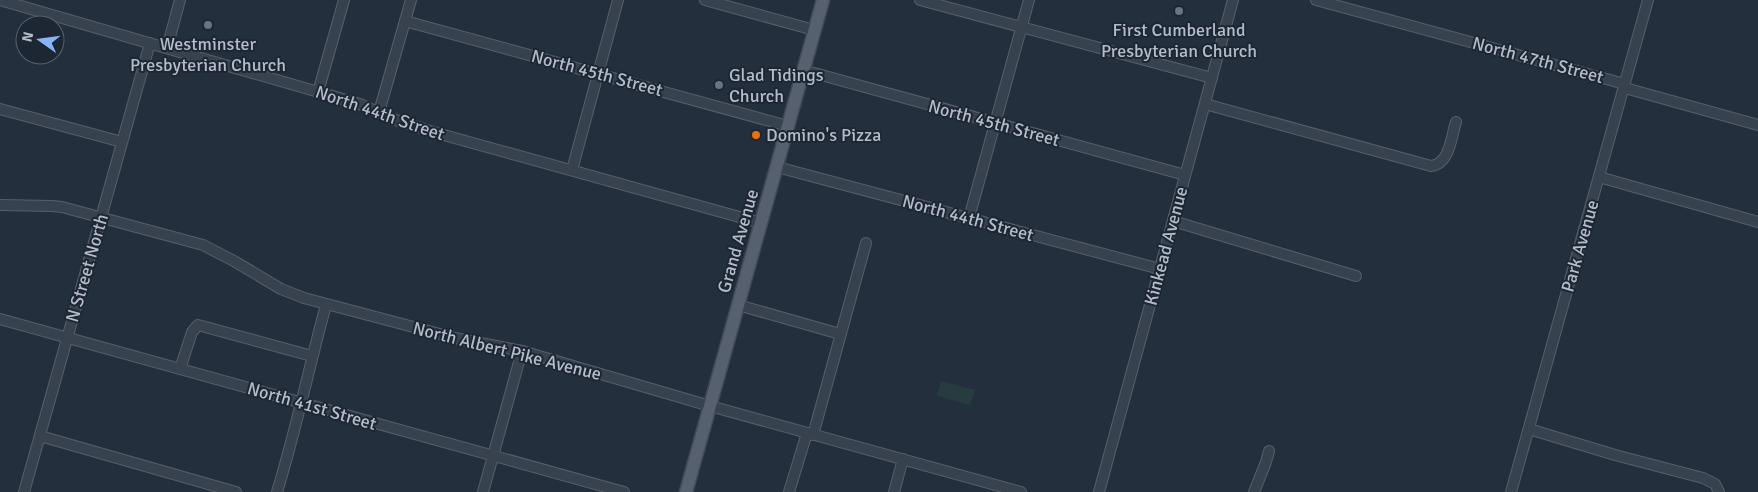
<svg xmlns="http://www.w3.org/2000/svg" width="1758" height="492" viewBox="0 0 1758 492" font-family="Signika,sans-serif">
	<style>
		.green { fill: #263c3f }
		.lines { fill: none; stroke-linecap: round; stroke-linejoin: round }
		.minor-casing { stroke: #565f6c; stroke-width: 12 }
		.major-casing { stroke: #414a57; stroke-width: 15 }
		.minor { stroke: #38414e; stroke-width: 10 }
		.major { stroke: #56606e; stroke-width: 12 }
		.worship-dot { fill: #6b7280; stroke: #1d2633; stroke-width: 2 }
		.food-dot { fill: #e8710a; stroke: #1d2633; stroke-width: 2 }
		.labels { text-anchor: middle; dominant-baseline: central; stroke-width: 4; stroke-linejoin: round; paint-order: stroke }
		.poi-label { font-size: 18px; fill: #b4bcc9; stroke: #1d2633 }
		.street-label { font-size: 18px; fill: #b4bcc9; stroke: #1d2633 }
	</style>
	<rect width="100%" height="100%" fill="#242f3e"/>
	<path class="green" d="M941,381L975,390L970,405L937,396Z"/>
	<g class="lines">
		<defs>
			<g id="minor">
				<path d="M0,0L360,104L393,119L433,132L761,223"/>
				<path d="M705,0L814,30"/>
				<path d="M920,0L1212,78"/>
				<path d="M1316,0L1621,83L1625,88L1758,125"/>
				<path d="M405,21L788,126"/>
				<path d="M167,48L180,0"/>
				<path d="M803,70L1185,175"/>
				<path d="M318,92L344,0"/>
				<path d="M1205,104L1431,166C1450,164 1451,137 1456,122"/>
				<path d="M0,109L122,142"/>
				<path d="M379,112L411,0"/>
				<path d="M777,167L1160,269"/>
				<path d="M572,170L618,0"/>
				<path d="M1599,177L1758,222"/>
				<path d="M0,205L52,206L62,207L203,245L234,261L281,289L304,298L455,338L522,351L710,406L1021,492"/>
				<path d="M969,218L1029,0"/>
				<path d="M1173,221L1356,276"/>
				<path d="M738,305L840,334"/>
				<path d="M0,319L624,492"/>
				<path d="M180,369L192,332L198,325L312,356"/>
				<path d="M1529,429L1615,455L1703,478L1715,484L1719,492"/>
				<path d="M813,435L866,243"/>
				<path d="M40,436L236,492"/>
				<path d="M24,492L150,43"/>
				<path d="M277,492C296,430 309,367 326,305"/>
				<path d="M483,492L522,351"/>
				<path d="M789,492L807,433"/>
				<path d="M894,492L903,459"/>
				<path d="M1099,492L1233,0"/>
				<path d="M1254,492L1266,462L1269,451"/>
				<path d="M1511,492L1648,0"/>
			</g>
			<path id="major" d="M686,492L823,0"/>
		</defs>
		<use href="#minor" class="minor-casing"/>
		<use href="#major" class="major-casing"/>
		<use href="#minor" class="minor"/>
		<use href="#major" class="major"/>
	</g>
	<g class="worship-dot">
		<circle cx="1179" cy="11" r="5"/>
		<circle cx="208" cy="25" r="5"/>
		<circle cx="719" cy="85" r="5"/>
	</g>
	<circle class="food-dot" cx="756" cy="135" r="5"/>
	<g class="labels">
		<g class="poi-label">
			<text x="1179" y="30">First Cumberland<tspan x="1179" dy="21">Presbyterian Church</tspan></text>
			<text x="208" y="44">Westminster<tspan x="208" dy="21">Presbyterian Church</tspan></text>
			<text x="729" y="75" text-anchor="start">Glad Tidings<tspan x="729" dy="21">Church</tspan></text>
			<text x="766" y="135" text-anchor="start">Domino's Pizza</text>
		</g>
		<g class="street-label">
			<text transform="translate(1538 60) rotate(15)">North 47th Street</text>
			<text transform="translate(597 73) rotate(15)">North 45th Street</text>
			<text transform="translate(380 113) rotate(19)">North 44th Street</text>
			<text transform="translate(994 123) rotate(15)">North 45th Street</text>
			<text transform="translate(968 218) rotate(15)">North 44th Street</text>
			<text transform="translate(738 241) rotate(-74)">Grand Avenue</text>
			<text transform="translate(1166 246) rotate(-75)">Kinkead Avenue</text>
			<text transform="translate(1580 246) rotate(-74)">Park Avenue</text>
			<text transform="translate(87 268) rotate(-74)">N Street North</text>
			<text transform="translate(507 351) rotate(14)">North Albert Pike Avenue</text>
			<text transform="translate(312 406) rotate(16)">North 41st Street</text>
		</g>
	</g>
	<g transform="translate(40 40) rotate(284)"><circle r="24" fill="#1d2633" stroke="#59626f"/>
	<path d="M0-4L9 19L0 12L-9 19Z" fill="#8ab4f8"/>
	<text y="-8" font-size="14" font-weight="bold" text-anchor="middle" fill="#b4bcc9">N</text>
	</g>
</svg>
